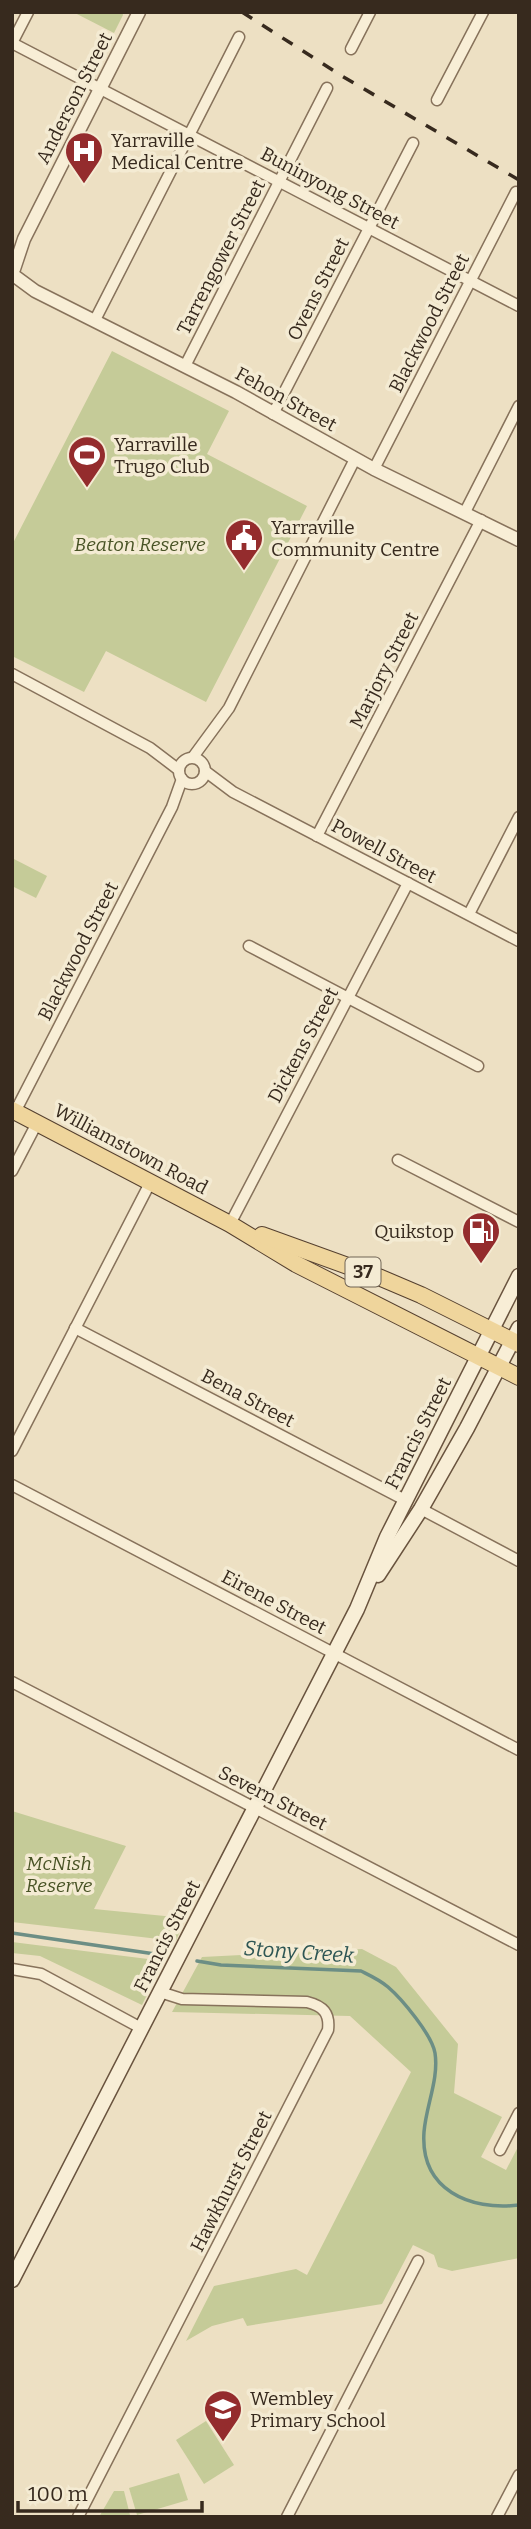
<svg xmlns="http://www.w3.org/2000/svg" width="531" height="2529" viewBox="0 0 531 2529" font-family="Bitter,serif">
	<style>
		.green { fill: #c5cb98 }
		.lines { fill: none; stroke-linecap: round; stroke-linejoin: round }
		.stream { stroke: #6c8e85; stroke-width: 3.5 }
		.minor-casing { stroke: #87725b; stroke-width: 13 }
		.tertiary-casing { stroke: #87725b; stroke-width: 15 }
		.secondary-casing { stroke: #69533e; stroke-width: 17 }
		.primary-casing { stroke: #55402f; stroke-width: 18 }
		.minor { stroke: #f8eed6; stroke-width: 10 }
		.tertiary { stroke: #f8eed6; stroke-width: 12 }
		.secondary { stroke: #f8eed6; stroke-width: 14 }
		.primary { stroke: #efd59c; stroke-width: 16 }
		.rail { stroke: #372a1e; stroke-width: 3.5; stroke-dasharray: 12 12; stroke-linecap: butt }
		.labels { text-anchor: middle; dominant-baseline: central; stroke-width: 7; stroke-linejoin: round; paint-order: stroke }
		.shield { fill: #f4ebd3; stroke: #706454; stroke-width: 2 }
		.shield-label { font-size: 18px; font-weight: bold; fill: #372a1e }
		.street-label { font-size: 19px; fill: #372a1e; stroke: #f4ebd3 }
		.poi-label { font-size: 19px; fill: #372a1e; stroke: #f4ebd3; text-anchor: start }
		.park-label { font-size: 19px; font-style: italic; fill: #485325; stroke: #f4ebd3 }
		.water-label { font-size: 21px; font-style: italic; fill: #2e5654; stroke: #f4ebd3 }
	</style>
	<rect width="100%" height="100%" fill="#ede0c3"/>
	<g class="green">
		<path d="M73,12H122L123,15L114,33Z"/>
		<path d="M112,351L229,411L207,454L307,506L206,702L106,651L84,692L12,656V545Z"/>
		<path d="M12,858L47,876L36,898L12,886Z"/>
		<path d="M12,1811L126,1846L94,1909L185,1918L176,1941L12,1922Z"/>
		<path d="M12,1942L164,1961L142,2005L40,1956L12,1953Z"/>
		<path d="M362,1949L396,1967L458,2044L454,2093L502,2117L481,2157L506,2170L519,2145V2258L452,2271L438,2267L434,2255L413,2245L382,2304L247,2326L243,2318L212,2326L186,2341L214,2286L296,2269L307,2275L411,2072L350,2016L172,2012L202,1957Z"/>
		<path d="M206,2421L234,2465L204,2484L176,2440Z"/>
		<path d="M179,2473L188,2500L137,2515L129,2488Z"/>
		<path d="M114,2491H124L130,2515L99,2517Z"/>
	</g>
	<g class="lines">
		<g class="stream">
			<path d="M12,1933L155,1954"/>
			<path d="M197,1961L221,1965L361,1971C371,1976 380,1980 388,1987C402,1999 432,2035 435,2053C439,2079 426,2106 424,2132C420,2190 470,2211 519,2205"/>
		</g>
		<defs>
			<g id="minor">
				<path d="M12,43L519,306"/>
				<path d="M12,43L28,12"/>
				<path d="M351,49L370,12"/>
				<path d="M437,100L483,12"/>
				<path d="M95,320L239,37"/>
				<path d="M185,366L327,88"/>
				<path d="M273,414L413,143"/>
				<path d="M374,469L516,192"/>
				<path d="M465,512L519,406"/>
				<path d="M12,674L150,748L179,770"/>
				<path d="M193,757L229,708L355,459"/>
				<circle cx="192" cy="771" r="13"/>
				<path d="M205,771L233,792L519,941"/>
				<path d="M317,836L481,520"/>
				<path d="M469,914L519,817"/>
				<path d="M249,946L478,1066"/>
				<path d="M15,1112L172,807L182,779"/>
				<path d="M398,1160L519,1222"/>
				<path d="M12,1171L37,1123"/>
				<path d="M230,1224L408,883"/>
				<path d="M75,1328L405,1500"/>
				<path d="M12,1451L150,1183"/>
				<path d="M12,1485L519,1750"/>
				<path d="M421,1509L519,1561"/>
				<path d="M12,1682L519,1945"/>
				<path d="M12,1969L41,1974L141,2028"/>
				<path d="M500,2150L519,2113"/>
				<path d="M78,2517L328,2030C330,2013 323,2006 307,2002L182,1999L160,1992"/>
				<path d="M287,2517L418,2261"/>
				<path d="M497,2517L519,2475"/>
			</g>
			<g id="tertiary">
				<path d="M14,269L24,239L139,12"/>
				<path d="M16,277L35,291L236,392L374,469L519,540"/>
			</g>
			<g id="secondary">
				<path d="M378,1575L421,1509L467,1428L519,1328"/>
				<path d="M12,2280L357,1609L387,1537L519,1276"/>
			</g>
			<g id="primary">
				<path d="M12,1110L230,1224L296,1264L519,1377"/>
				<path d="M262,1235L381,1278L421,1295L519,1344"/>
			</g>
		</defs>
		<use href="#minor" class="minor-casing"/>
		<use href="#tertiary" class="tertiary-casing"/>
		<use href="#secondary" class="secondary-casing"/>
		<use href="#primary" class="primary-casing"/>
		<use href="#minor" class="minor"/>
		<use href="#tertiary" class="tertiary"/>
		<use href="#secondary" class="secondary"/>
		<use href="#primary" class="primary"/>
		<path class="rail" d="M242,12L342,76L519,180"/>
	</g>
	<defs>
		<symbol id="hospital-pin" viewBox="-11 -11 22 30"><path d="M0 17L-7.5 6A9.5 9.5 0 1 1 7.5 6Z" fill="#942c2d" stroke="#f4ebd3"/><path d="M-5-5h3v3.5h4V-5h3V5h-3V1.5h-4V5h-3Z" fill="#fff"/></symbol>
		<symbol id="stadium-pin" viewBox="-11 -11 22 30"><path d="M0 17L-7.5 6A9.5 9.5 0 1 1 7.5 6Z" fill="#942c2d" stroke="#f4ebd3"/><path d="M0-5a6.5 5 0 1 0 0 10a6.5 5 0 1 0 0-10ZM-3.5-1.8h7v3.6h-7Z" fill="#fff"/></symbol>
		<symbol id="civic-pin" viewBox="-11 -11 22 30"><path d="M0 17L-7.5 6A9.5 9.5 0 1 1 7.5 6Z" fill="#942c2d" stroke="#f4ebd3"/><path d="M-.6-6.5H3V-4.5H.6V-3L4-1V1h2V6H-6V1h2V-1L-.6-3ZM-1.2 2.5V6h2.4V2.5Z" fill="#fff"/></symbol>
		<symbol id="fuel-pin" viewBox="-11 -11 22 30"><path d="M0 17L-7.5 6A9.5 9.5 0 1 1 7.5 6Z" fill="#942c2d" stroke="#f4ebd3"/><path d="M-5.5-6h7V0h2V4h1.3V-2.5L3-4.5l.8-.8L6-3V5H2.5V1h-1V6h-7ZM-4.2-4.7v3.2H.2V-4.7Z" fill="#fff"/></symbol>
		<symbol id="school-pin" viewBox="-11 -11 22 30"><path d="M0 17L-7.5 6A9.5 9.5 0 1 1 7.5 6Z" fill="#942c2d" stroke="#f4ebd3"/><path d="M0-5L7-2L0 1L-7-2ZM-4 1L0 2.5L4 1V4Q0 6-4 4Z" fill="#fff"/></symbol>
	</defs>
	<g fill-rule="evenodd">
		<use href="#hospital-pin" x="62" y="129" width="44" height="60"/>
		<use href="#stadium-pin" x="65" y="433" width="44" height="60"/>
		<use href="#civic-pin" x="222" y="516" width="44" height="60"/>
		<use href="#fuel-pin" x="459" y="1209" width="44" height="60"/>
		<use href="#school-pin" x="201" y="2387" width="44" height="60"/>
	</g>
	<g class="labels">
		<rect class="shield" x="345.5" y="1257.5" width="35" height="29" rx="5"/>
		<g class="shield-label">
			<text x="363" y="1272">37</text>
		</g>
		<g class="street-label">
			<text transform="translate(74 98) rotate(-63)">Anderson Street</text>
			<text transform="translate(330 188) rotate(28)">Buninyong Street</text>
			<text transform="translate(221 257) rotate(-63)">Tarrengower Street</text>
			<text transform="translate(318 289) rotate(-63)">Ovens Street</text>
			<text transform="translate(429 323) rotate(-63)">Blackwood Street</text>
			<text transform="translate(286 399) rotate(29)">Fehon Street</text>
			<text transform="translate(384 670) rotate(-63)">Marjory Street</text>
			<text transform="translate(384 851) rotate(28)">Powell Street</text>
			<text transform="translate(78 951) rotate(-63)">Blackwood Street</text>
			<text transform="translate(303 1045) rotate(-62)">Dickens Street</text>
			<text transform="translate(131 1149) rotate(28)">Williamstown Road</text>
			<text transform="translate(248 1398) rotate(28)">Bena Street</text>
			<text transform="translate(418 1433) rotate(-63)">Francis Street</text>
			<text transform="translate(274 1602) rotate(28)">Eirene Street</text>
			<text transform="translate(273 1798) rotate(27)">Severn Street</text>
			<text transform="translate(167 1936) rotate(-63)">Francis Street</text>
			<text transform="translate(231 2181) rotate(-63)">Hawkhurst Street</text>
		</g>
		<g class="poi-label">
			<text x="111" y="140">Yarraville<tspan x="111" dy="22">Medical Centre</tspan></text>
			<text x="114" y="444">Yarraville<tspan x="114" dy="22">Trugo Club</tspan></text>
			<text x="271" y="527">Yarraville<tspan x="271" dy="22">Community Centre</tspan></text>
			<text x="454" y="1231" text-anchor="end">Quikstop</text>
			<text x="250" y="2398">Wembley<tspan x="250" dy="22">Primary School</tspan></text>
		</g>
		<g class="park-label">
			<text x="140" y="544">Beaton Reserve</text>
			<text x="59" y="1863">McNish<tspan x="59" dy="22">Reserve</tspan></text>
		</g>
		<g class="water-label">
			<text transform="translate(299 1952) rotate(4)">Stony Creek</text>
		</g>
	</g>
	<rect width="531" height="2529" fill="none" stroke="#372a1e" stroke-width="28"/>
	<path d="M18 2501v10h184v-10" fill="none" stroke="#372a1e" stroke-width="3.5"/>
	<text x="28" y="2501" font-size="21" fill="#372a1e" stroke="#f4ebd3" stroke-width="5" paint-order="stroke">100 m</text>
</svg>
